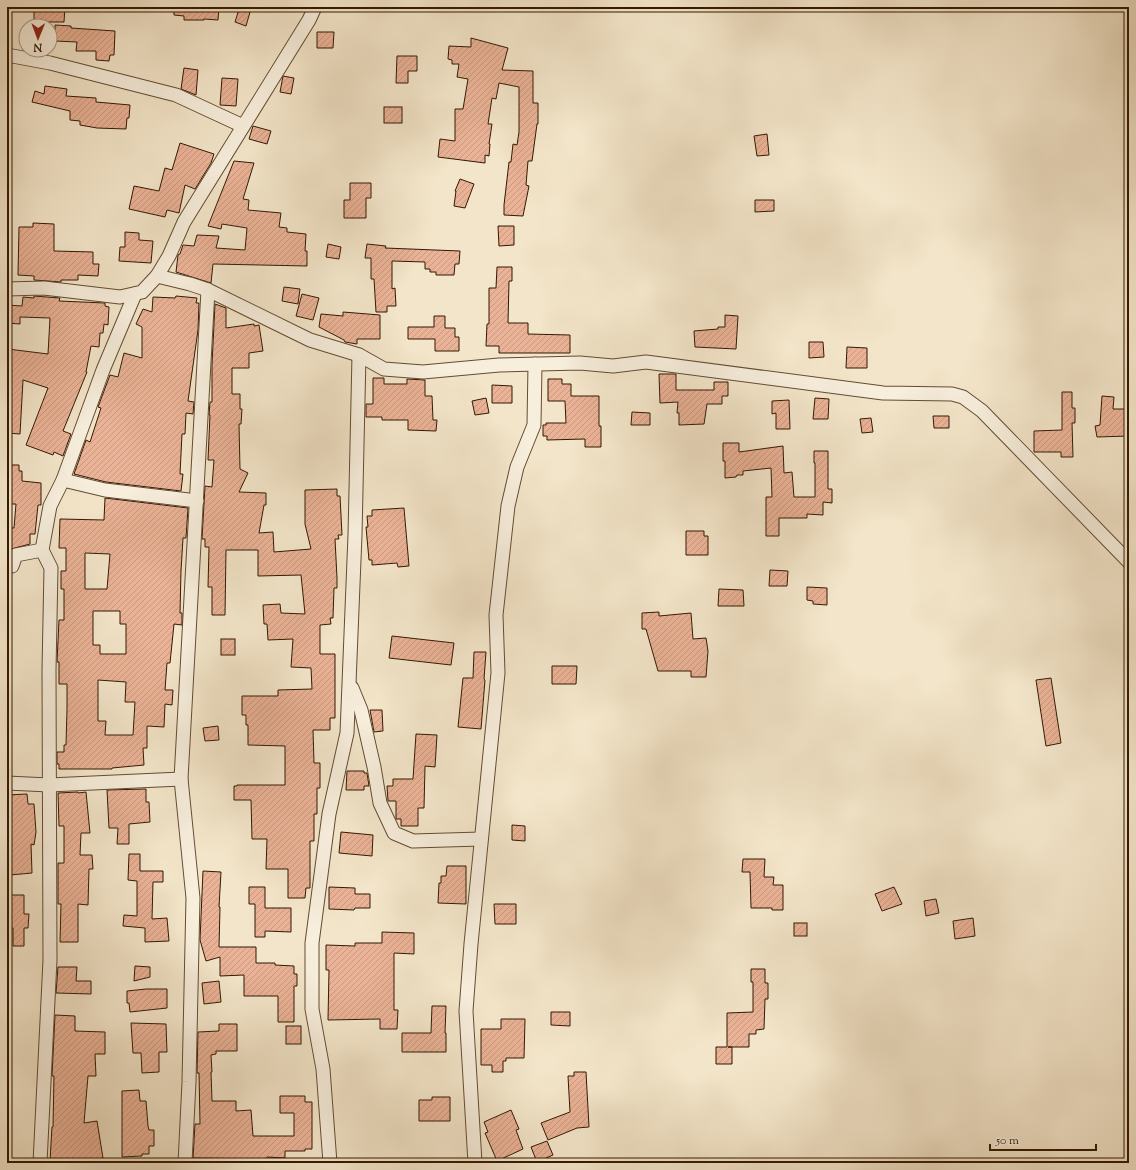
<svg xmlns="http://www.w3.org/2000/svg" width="1136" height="1170" viewBox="0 0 1136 1170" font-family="'Sorts Mill Goudy',serif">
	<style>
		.building { fill: url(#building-hatch); stroke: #331901; fill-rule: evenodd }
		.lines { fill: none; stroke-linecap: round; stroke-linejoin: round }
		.minor-casing { stroke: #634c33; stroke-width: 15 }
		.minor { stroke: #f7eedc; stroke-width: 13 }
	</style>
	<defs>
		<pattern id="building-hatch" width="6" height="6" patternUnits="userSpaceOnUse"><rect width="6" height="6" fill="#eab296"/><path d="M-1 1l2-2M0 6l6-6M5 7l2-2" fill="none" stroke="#c99880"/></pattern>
	</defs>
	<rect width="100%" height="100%" fill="#f3e5c9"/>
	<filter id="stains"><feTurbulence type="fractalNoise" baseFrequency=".005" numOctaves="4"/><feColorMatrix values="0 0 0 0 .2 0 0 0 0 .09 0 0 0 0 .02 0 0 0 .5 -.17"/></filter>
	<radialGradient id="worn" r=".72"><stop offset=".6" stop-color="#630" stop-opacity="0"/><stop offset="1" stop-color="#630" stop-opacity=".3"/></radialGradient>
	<g class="building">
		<path d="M34,7H65L64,22H34Z"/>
		<path d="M174,7L219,8L218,20L204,19V20H184V16L174,15Z"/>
		<path d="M239,9L250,12L246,26L235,22Z"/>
		<path d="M55,25L71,26V28L115,31L114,55H110L109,61L96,60V51H76L77,42L55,41Z"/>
		<path d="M317,32H334L333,48H317Z"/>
		<path d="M471,38L508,48L502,70L533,71V103H538V124H537L532,161H528L526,185L529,186L523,216L504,215V205L509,162H511L513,144L517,145L519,132V87L499,83L496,99L492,98L488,124H492L489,144H490L489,156L485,155V163L438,157L440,139L455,141V109H463L468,79L457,77L459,64H452V60L448,59L449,46L471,47Z"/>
		<path d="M397,56H417V71H408V83H396Z"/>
		<path d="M184,68L198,70L196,95L181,89Z"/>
		<path d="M283,76L294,78L291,94L280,92Z"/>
		<path d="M222,78L238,79L236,106L220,105Z"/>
		<path d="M45,86L67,89L66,96L96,98V102L130,105L129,118H127L126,129L97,128L80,125V121L70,120V111L32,102L35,91L44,94Z"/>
		<rect x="384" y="107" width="18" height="16"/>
		<path d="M253,126L271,131L267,144L249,139Z"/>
		<path d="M767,134L769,155L757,156L754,136Z"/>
		<path d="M180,143L214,154L211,163L195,189L185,185L179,213L167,210L165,217L129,209L134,186L159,191L165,168L172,170Z"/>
		<path d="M234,161L254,163L243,199L249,200L248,210L281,213L279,227L287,228V232L306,234L305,251H307V266L213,264L211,283L176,272L178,255L180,254L183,245L194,246L197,235L219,236L216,248L245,250L247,228L222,224L221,229L208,226Z"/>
		<path d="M460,179L474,184L465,208L454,206L456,191H455Z"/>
		<path d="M350,183H371V198H366V218H344V200H350Z"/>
		<path d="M755,200H774V211L755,212Z"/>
		<path d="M33,223L54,224V251L93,252V264H99L98,276L78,275V280H61V282L34,280V276L18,275L19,227H33Z"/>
		<path d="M498,226H514V245L499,246Z"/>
		<path d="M125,232L139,233V240L153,241L151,263L119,261L120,247H125Z"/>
		<path d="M328,244L341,247L339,259L326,257Z"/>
		<path d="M367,244L386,246L385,248L460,251L459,264H455L454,275H436V272H430V269H425V262L392,261V289L395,288L396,306H387V312H376L374,279H371V258H365Z"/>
		<path d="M497,267H512V281H509L508,323H528V334L570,335V353H499V346H486L487,324H489V288H496Z"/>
		<path d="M284,287L300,289L298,304L282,301Z"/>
		<path d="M302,294L319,298L313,320L296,316Z"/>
		<path d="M34,296L60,298L59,301L105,303V306L109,307L108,325L104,324L103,333H100L99,347L91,346L86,372H87L63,431L71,434L63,456L54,452L53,455L26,445L48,388L23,380L20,434L7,433L8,349L48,354L50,318L20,317V324L7,323V305L22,306L23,297L34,298Z"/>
		<path d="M176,296L197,298L196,303H199L198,330L188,401L194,402L193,414L186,413L185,434H182L180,474H183L181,491L106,482L74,474L86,440L90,442L101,408L98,407L110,375L118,377L124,353L142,358V327L136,324L143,309L152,312L153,297L175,298Z"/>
		<path d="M215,304L226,308V328L254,324V326L259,325L263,351L249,353V368H232V394H240V409H242L241,424H239L240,469L248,473L239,492L266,493V505H264L259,533L273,532L274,552L311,549L305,524V490L337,489V496H340L342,535H338L339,539H335L337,578V588H334L333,618H330L331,624L320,625V654H335V718H330V730H313L314,763H320V788H317V814H314V841H310V888H306L305,898H288V869H266L267,839H252L251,800H234V786H237V785H285V746L248,745V725H246V715H242V696H278V690L312,689L311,668L291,667L293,639L268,640L267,624H264L263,605L280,604L281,613L305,614L301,575L258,576V550H226L225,615H212V587H208L209,547H205V539H202L205,486L212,487L214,460H208L210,415H209L210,402H212V364Z"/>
		<path d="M343,312L380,315V339H357V344L345,342L344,340L319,327L321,314L343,316Z"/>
		<path d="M725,315L738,316L736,349L695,347L694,331L718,329V327H725Z"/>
		<path d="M434,316H445V328H455V337H459V351H435V339H408V327H434Z"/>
		<path d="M809,342H823L824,357L809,358Z"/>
		<path d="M847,347L867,348V368H846Z"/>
		<path d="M659,374H676V390H714V382H728V396H722V404H707L704,424L679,425V413H677L678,402L660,403Z"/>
		<path d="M373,378H384V384H407V379L425,380V396H432L433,420H437L436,431L408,430V420H382V417H366V404H373Z"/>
		<path d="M548,379H562V384H571V396H599V426H601V447H585V439L547,440V436H543V425H546V423H566L565,401H548Z"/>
		<path d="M492,385L512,386V403H492Z"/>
		<path d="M1062,392H1072V408H1075V423H1072L1073,457H1061V452H1034V431L1062,430Z"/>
		<path d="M1102,396L1114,397L1113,409H1129V436L1097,437L1095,426L1100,425Z"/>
		<path d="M486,398L489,413L475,415L472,401Z"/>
		<path d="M815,398L829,399L828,419H813Z"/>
		<path d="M789,400L790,429H776V413L772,414V401Z"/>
		<path d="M632,412L650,413V425H631Z"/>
		<path d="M933,416H949V428H934Z"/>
		<path d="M871,418L873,432L862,433L860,419Z"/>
		<path d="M723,443H739V452L783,446L784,473L792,472L794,497H815V463H814V451H828V489H832V503L823,502V515L807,514V518H779V536H766V497H772L771,468L743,471V475H737L736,477L725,478V461H723Z"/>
		<path d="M7,465H19V471H22V481L41,483V505H38L35,534H30V544L11,549H8V528H14L16,504H9L10,488H7Z"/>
		<path d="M105,498L188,508L186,538H183L181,571L180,613H182V625L174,624L170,663H167L165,690H173L172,705L165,704L164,727L147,726V748H143L144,765L112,768V769H59V764H57V752H64V745H66L67,709V684H59V662H57L59,620H64V589H61V571H66V548H59L60,519L104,520ZM85,553L110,554L107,589H85ZM93,611H120V624H126V654H100V645H93ZM98,680L126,682L125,702H135L133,735H105L106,721H98Z"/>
		<path d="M404,508L409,566L398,567L397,563L372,565V560H369L366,527H368L367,516H372V510Z"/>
		<path d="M686,531H704V536H708V555H686Z"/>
		<path d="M770,570L788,571L787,586H769Z"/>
		<path d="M807,587L827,588V605L813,604V601L807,600Z"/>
		<path d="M719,589L743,590L744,606H718Z"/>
		<path d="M659,612V616L691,613L693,639L706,638L708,651L706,677H691V671H658L646,629H642V613Z"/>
		<path d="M392,636L454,643L451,665L389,658Z"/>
		<rect x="221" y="639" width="14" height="16"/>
		<path d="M474,652H486L484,679L485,680L481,729L458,727L463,678H473Z"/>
		<path d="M552,666H577L576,684H552Z"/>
		<path d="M1051,678L1061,743L1046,746L1036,680Z"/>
		<path d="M370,710H382L383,731L374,732Z"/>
		<path d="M218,726L219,740L205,741L203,728Z"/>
		<path d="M416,734L437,735L435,767L425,766L424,808H418V826H401V819H396V801H388L387,786H393V779H413Z"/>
		<path d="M347,771H364V773H367L369,786H364V790H346Z"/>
		<path d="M146,789V802H149L150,822L129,824V844H117L118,828H109L107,790Z"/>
		<path d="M78,792V793L86,792L90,833H81L80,855H92L93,869H89L88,905L78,904V942H60L61,904H58V863H64V826H59L58,793Z"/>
		<path d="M27,794L28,804H34L36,832L34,845L31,844L32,873L10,875L7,850V795Z"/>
		<path d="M512,825L525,826V841L512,840Z"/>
		<path d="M341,832L373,835L372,856L339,853Z"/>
		<path d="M129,854H140V871H163V882H153L152,919L167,918L169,941L145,942V928L123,926L124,915L137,916V881L128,880Z"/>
		<path d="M743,859H765L764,877H774L773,885H783V910H772V908H751L750,872H742Z"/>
		<path d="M447,866H466V904L438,903L439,883H441V876H446Z"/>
		<path d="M203,871L221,872L219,907H220L219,947H256V963H275V965L294,966V974H297V986H294V1022H278V996H244V975L220,976V957L206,961L200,940Z"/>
		<path d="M249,887H265V908H291V932L265,931V937H255V904H249Z"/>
		<path d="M329,887L355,888V894H370V908H355L354,910L329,909Z"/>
		<path d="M894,887L902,904L882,911L875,894Z"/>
		<path d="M7,895H24V914H29L28,928H24V946H13V928H9L10,909H7Z"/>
		<path d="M936,899L939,913L926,916L924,901Z"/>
		<path d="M494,904H516V924H495Z"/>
		<path d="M973,918L975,936L955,939L953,921Z"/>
		<rect x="794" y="923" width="13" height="13"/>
		<path d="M382,932L414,933V954L394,953V1010H398L397,1029H380V1019L328,1020L329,970H326V945L355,946V943H382Z"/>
		<path d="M135,966L150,967V977L134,981Z"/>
		<path d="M58,967H77L76,981H91V994L56,993Z"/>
		<path d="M751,969H765V983H768V999H765L764,1029L756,1030V1034H749V1047H728H732V1064H716V1047H727V1013L753,1012V982H751Z"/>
		<path d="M219,981L221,1002L204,1004L202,983Z"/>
		<path d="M146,989H167V1008L130,1012L129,1003H127V991Z"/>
		<path d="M432,1006H446L445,1033H446V1052H402V1033H431Z"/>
		<path d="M551,1012H570V1026L551,1025Z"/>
		<path d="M55,1015L75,1016V1031L105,1032V1054H95L96,1076H88L84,1123L97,1121L103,1158L92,1160L50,1161L52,1127H53L54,1076H52Z"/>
		<path d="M501,1019H525L524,1058H506V1061H503V1072H492V1065H481V1029H501Z"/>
		<path d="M131,1023L166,1024L167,1052H159V1072L142,1073L141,1053H133Z"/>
		<path d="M219,1024H237V1051H216V1054L211,1055L212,1072H211L212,1101H236V1111L251,1110L253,1136H294V1113H280V1096H305V1102H312V1149H305V1151H285V1158L267,1157V1159L193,1158L195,1124H200L199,1073H197L198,1032L219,1031Z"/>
		<rect x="286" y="1026" width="15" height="18"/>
		<path d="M574,1072H586L589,1127L577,1128L548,1140L541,1123L570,1112L568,1076H574Z"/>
		<path d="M139,1090L140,1101H146L148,1126L149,1130H154V1146H149V1154H142V1156L122,1157V1091Z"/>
		<path d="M432,1097H450V1121H419V1100H432Z"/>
		<path d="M511,1110L519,1129L516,1130L523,1149L497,1161L485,1133L488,1132L484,1122Z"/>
		<path d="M547,1141L553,1155L537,1162L531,1147Z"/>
	</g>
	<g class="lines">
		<defs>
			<g id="minor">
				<path d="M7,55L50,63L176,95L243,126"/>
				<path d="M157,276L190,284L208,290L310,340L359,355L384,369L423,372L499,365L580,363L613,366L646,362L883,393L952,394L963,397L982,411L1129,562"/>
				<path d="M7,289L44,288L120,297L142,292L157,276L169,256L184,222L309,20L315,7"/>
				<path d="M63,480L103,370L135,294"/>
				<path d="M7,565L12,566L16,555L42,550"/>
				<path d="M352,688L361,710L374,767L380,803L394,833L413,841L481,839"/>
				<path d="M7,783L49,785L181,779"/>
				<path d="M40,1163L50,960L49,670L51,568L42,550L50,506L63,480L105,490L197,501"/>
				<path d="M185,1163L189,1082L193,898L181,779L208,290"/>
				<path d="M330,1163L323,1069L312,1009V943L329,814L347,733L355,535L359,355"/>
				<path d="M475,1163L466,1011L471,944L498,673L496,615L508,506L517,467L534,425L535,364"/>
			</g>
		</defs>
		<use href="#minor" class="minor-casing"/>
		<use href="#minor" class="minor"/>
	</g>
	<rect width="1136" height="1170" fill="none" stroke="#f3e5c9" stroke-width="24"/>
	<rect x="8" y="8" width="1120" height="1154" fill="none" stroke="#331901" stroke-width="2"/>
	<rect x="12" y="12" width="1112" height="1146" fill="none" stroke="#331901"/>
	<g transform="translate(38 38) rotate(181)"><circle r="19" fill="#f7eedc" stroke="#a99984"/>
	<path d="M0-3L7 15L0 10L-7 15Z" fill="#8f2418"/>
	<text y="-6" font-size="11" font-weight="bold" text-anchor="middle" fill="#331901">N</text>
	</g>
	<path d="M990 1144v6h106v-6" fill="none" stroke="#331901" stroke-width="2"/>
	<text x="996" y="1144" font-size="12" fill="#331901" stroke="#f7eedc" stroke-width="3" paint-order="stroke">50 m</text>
	<rect width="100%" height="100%" filter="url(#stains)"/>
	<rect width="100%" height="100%" fill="url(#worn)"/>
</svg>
